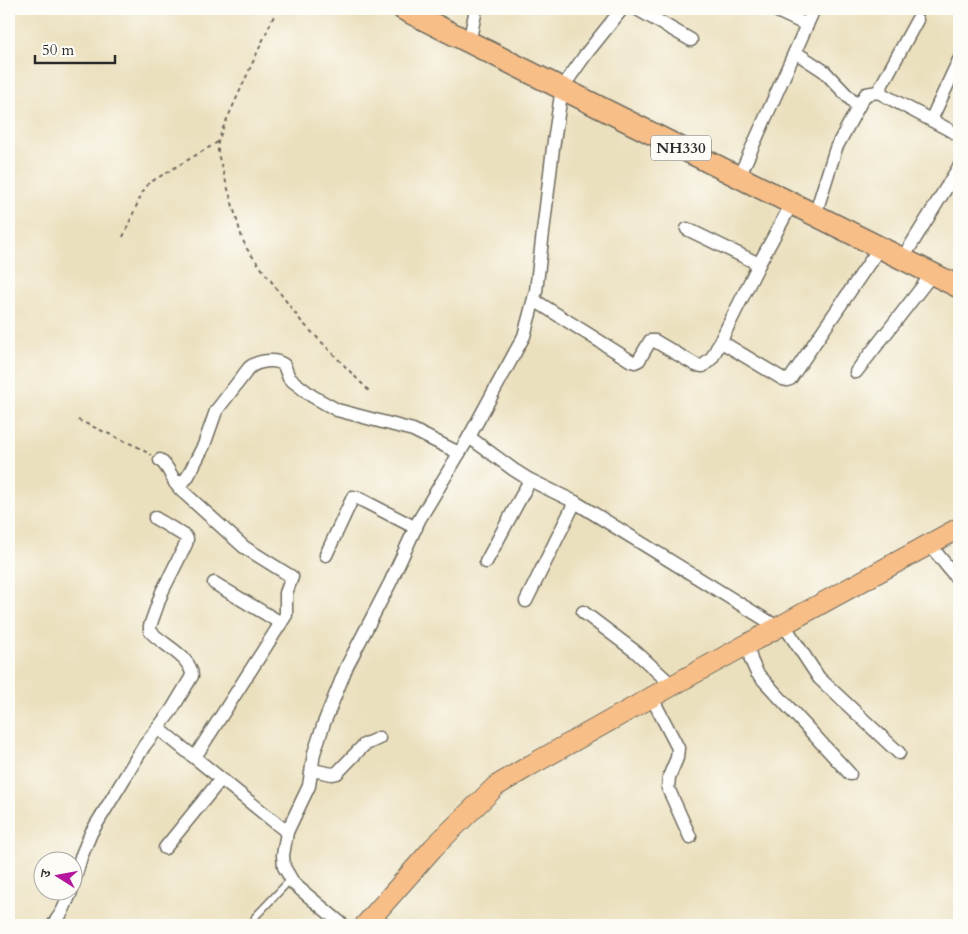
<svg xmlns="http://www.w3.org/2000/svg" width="968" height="934" viewBox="0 0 968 934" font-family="Cardo,'Noto Serif Devanagari',serif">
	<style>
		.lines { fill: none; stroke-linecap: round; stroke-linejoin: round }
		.service-casing { stroke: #6e6a5e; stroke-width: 9 }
		.minor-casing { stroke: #6e6a5e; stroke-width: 15 }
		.primary-casing { stroke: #6e6a5e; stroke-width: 22 }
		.trunk-casing { stroke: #6e6a5e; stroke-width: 24 }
		.path { stroke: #6e6a5e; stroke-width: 2; stroke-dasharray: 4 4; stroke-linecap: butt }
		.service { stroke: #fff; stroke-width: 6 }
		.minor { stroke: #fff; stroke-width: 12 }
		.primary { stroke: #f7be88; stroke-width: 20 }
		.trunk { stroke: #f7be88; stroke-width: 21 }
		.labels { text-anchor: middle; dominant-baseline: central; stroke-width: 4; stroke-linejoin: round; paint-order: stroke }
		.shield { fill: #fdfcf7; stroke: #6a6a68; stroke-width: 1 }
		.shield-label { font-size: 15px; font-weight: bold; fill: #2b2b2b }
	</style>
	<rect width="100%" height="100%" fill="#fdfcf7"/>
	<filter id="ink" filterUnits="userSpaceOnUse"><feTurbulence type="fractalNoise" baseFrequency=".02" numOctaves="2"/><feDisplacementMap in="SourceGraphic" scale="10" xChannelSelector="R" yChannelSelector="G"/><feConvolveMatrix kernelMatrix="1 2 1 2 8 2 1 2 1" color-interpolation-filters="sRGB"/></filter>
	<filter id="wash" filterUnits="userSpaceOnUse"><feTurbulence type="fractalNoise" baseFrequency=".0096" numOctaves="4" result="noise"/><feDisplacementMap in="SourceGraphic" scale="20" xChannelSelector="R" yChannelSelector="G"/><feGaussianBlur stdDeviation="1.12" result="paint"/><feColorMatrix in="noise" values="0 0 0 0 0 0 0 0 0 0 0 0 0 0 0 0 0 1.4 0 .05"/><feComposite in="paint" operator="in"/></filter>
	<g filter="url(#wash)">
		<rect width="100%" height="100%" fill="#ebe0be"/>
	</g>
	<g filter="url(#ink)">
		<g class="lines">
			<defs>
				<path id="service" d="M255,917L291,879"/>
				<g id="minor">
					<path d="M637,9L691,40"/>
					<path d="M773,9L807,25"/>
					<path d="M469,43L476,9"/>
					<path d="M795,52L824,71L858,107"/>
					<path d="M878,92L917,20"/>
					<path d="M931,120L959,60"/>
					<path d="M739,177L814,9"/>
					<path d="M815,215L836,148L862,100L866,94L878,92L959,135"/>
					<path d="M687,229L759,264"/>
					<path d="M903,258L959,167"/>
					<path d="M534,300L631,361L635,362L639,360L650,341H655L696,365L703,366L712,358L759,264L792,203"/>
					<path d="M720,341L783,379L787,380L790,379L880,247"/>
					<path d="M856,372L933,273"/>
					<path d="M469,437L514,470L530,480L575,502L779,628"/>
					<path d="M160,460C172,470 171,480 181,490L244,547L292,577L286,593V615L195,757"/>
					<path d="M175,483L183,481L187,478L204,445L216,411L249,368C257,361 275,358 284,365L289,378L294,382L312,396L337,410L413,430L459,453"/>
					<path d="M930,545L959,581"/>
					<path d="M326,555L353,497L358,498L416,528"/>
					<path d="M486,562L530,480"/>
					<path d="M214,583L281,623"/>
					<path d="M526,601L575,502"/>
					<path d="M583,612L636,652L673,686"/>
					<path d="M784,625L819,678L899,753"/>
					<path d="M748,645L751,660L757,673L850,774"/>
					<path d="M652,698L678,748L677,758L669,777L668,788L690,837"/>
					<path d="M158,728L287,832"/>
					<path d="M312,770L332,774L337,773L364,745L379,738"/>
					<path d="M165,848L221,779"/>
					<path d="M72,888L81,857L91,833L144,746L171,711L192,676C192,657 161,644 150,631V626L162,592L186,544L187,539L185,536L155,518"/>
					<path d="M53,925L62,912L71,892"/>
					<path d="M343,925L294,884L284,867L283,855L287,832L309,786L314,753L324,723L347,666L390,583L419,520L469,437L524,336L536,291L553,148L562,88L586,54L622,9"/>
				</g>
				<path id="primary" d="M365,925L433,848L496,786L531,765L684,679L959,528"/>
				<path id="trunk" d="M403,9L959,287"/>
			</defs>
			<use href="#service" class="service-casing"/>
			<use href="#minor" class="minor-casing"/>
			<use href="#primary" class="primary-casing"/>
			<use href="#trunk" class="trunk-casing"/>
			<g class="path">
				<path d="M277,9L223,128L218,142V154L242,238L247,249L301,321L371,393"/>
				<path d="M123,237L142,193L149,183L218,142"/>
				<path d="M78,420L138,447L151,455"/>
			</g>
			<use href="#service" class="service"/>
			<use href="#minor" class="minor"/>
			<use href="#primary" class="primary"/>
			<use href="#trunk" class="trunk"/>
		</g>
	</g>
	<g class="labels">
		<rect class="shield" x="651" y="135.5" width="60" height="25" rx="4"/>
		<g class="shield-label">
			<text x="681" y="148">NH330</text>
		</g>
	</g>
	<rect width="968" height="934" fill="none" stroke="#fdfcf7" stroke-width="30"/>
	<g transform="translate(58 876) rotate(281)"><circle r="24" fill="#fdfcf7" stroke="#a9a8a5"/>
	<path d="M0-4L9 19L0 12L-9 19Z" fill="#b5179e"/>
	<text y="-8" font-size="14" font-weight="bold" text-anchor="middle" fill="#2b2b2b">उ</text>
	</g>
	<path d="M35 55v8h80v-8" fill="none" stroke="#2b2b2b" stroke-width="2.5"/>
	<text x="42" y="55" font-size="15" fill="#2b2b2b" stroke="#fdfcf7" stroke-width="4" paint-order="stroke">50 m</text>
</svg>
